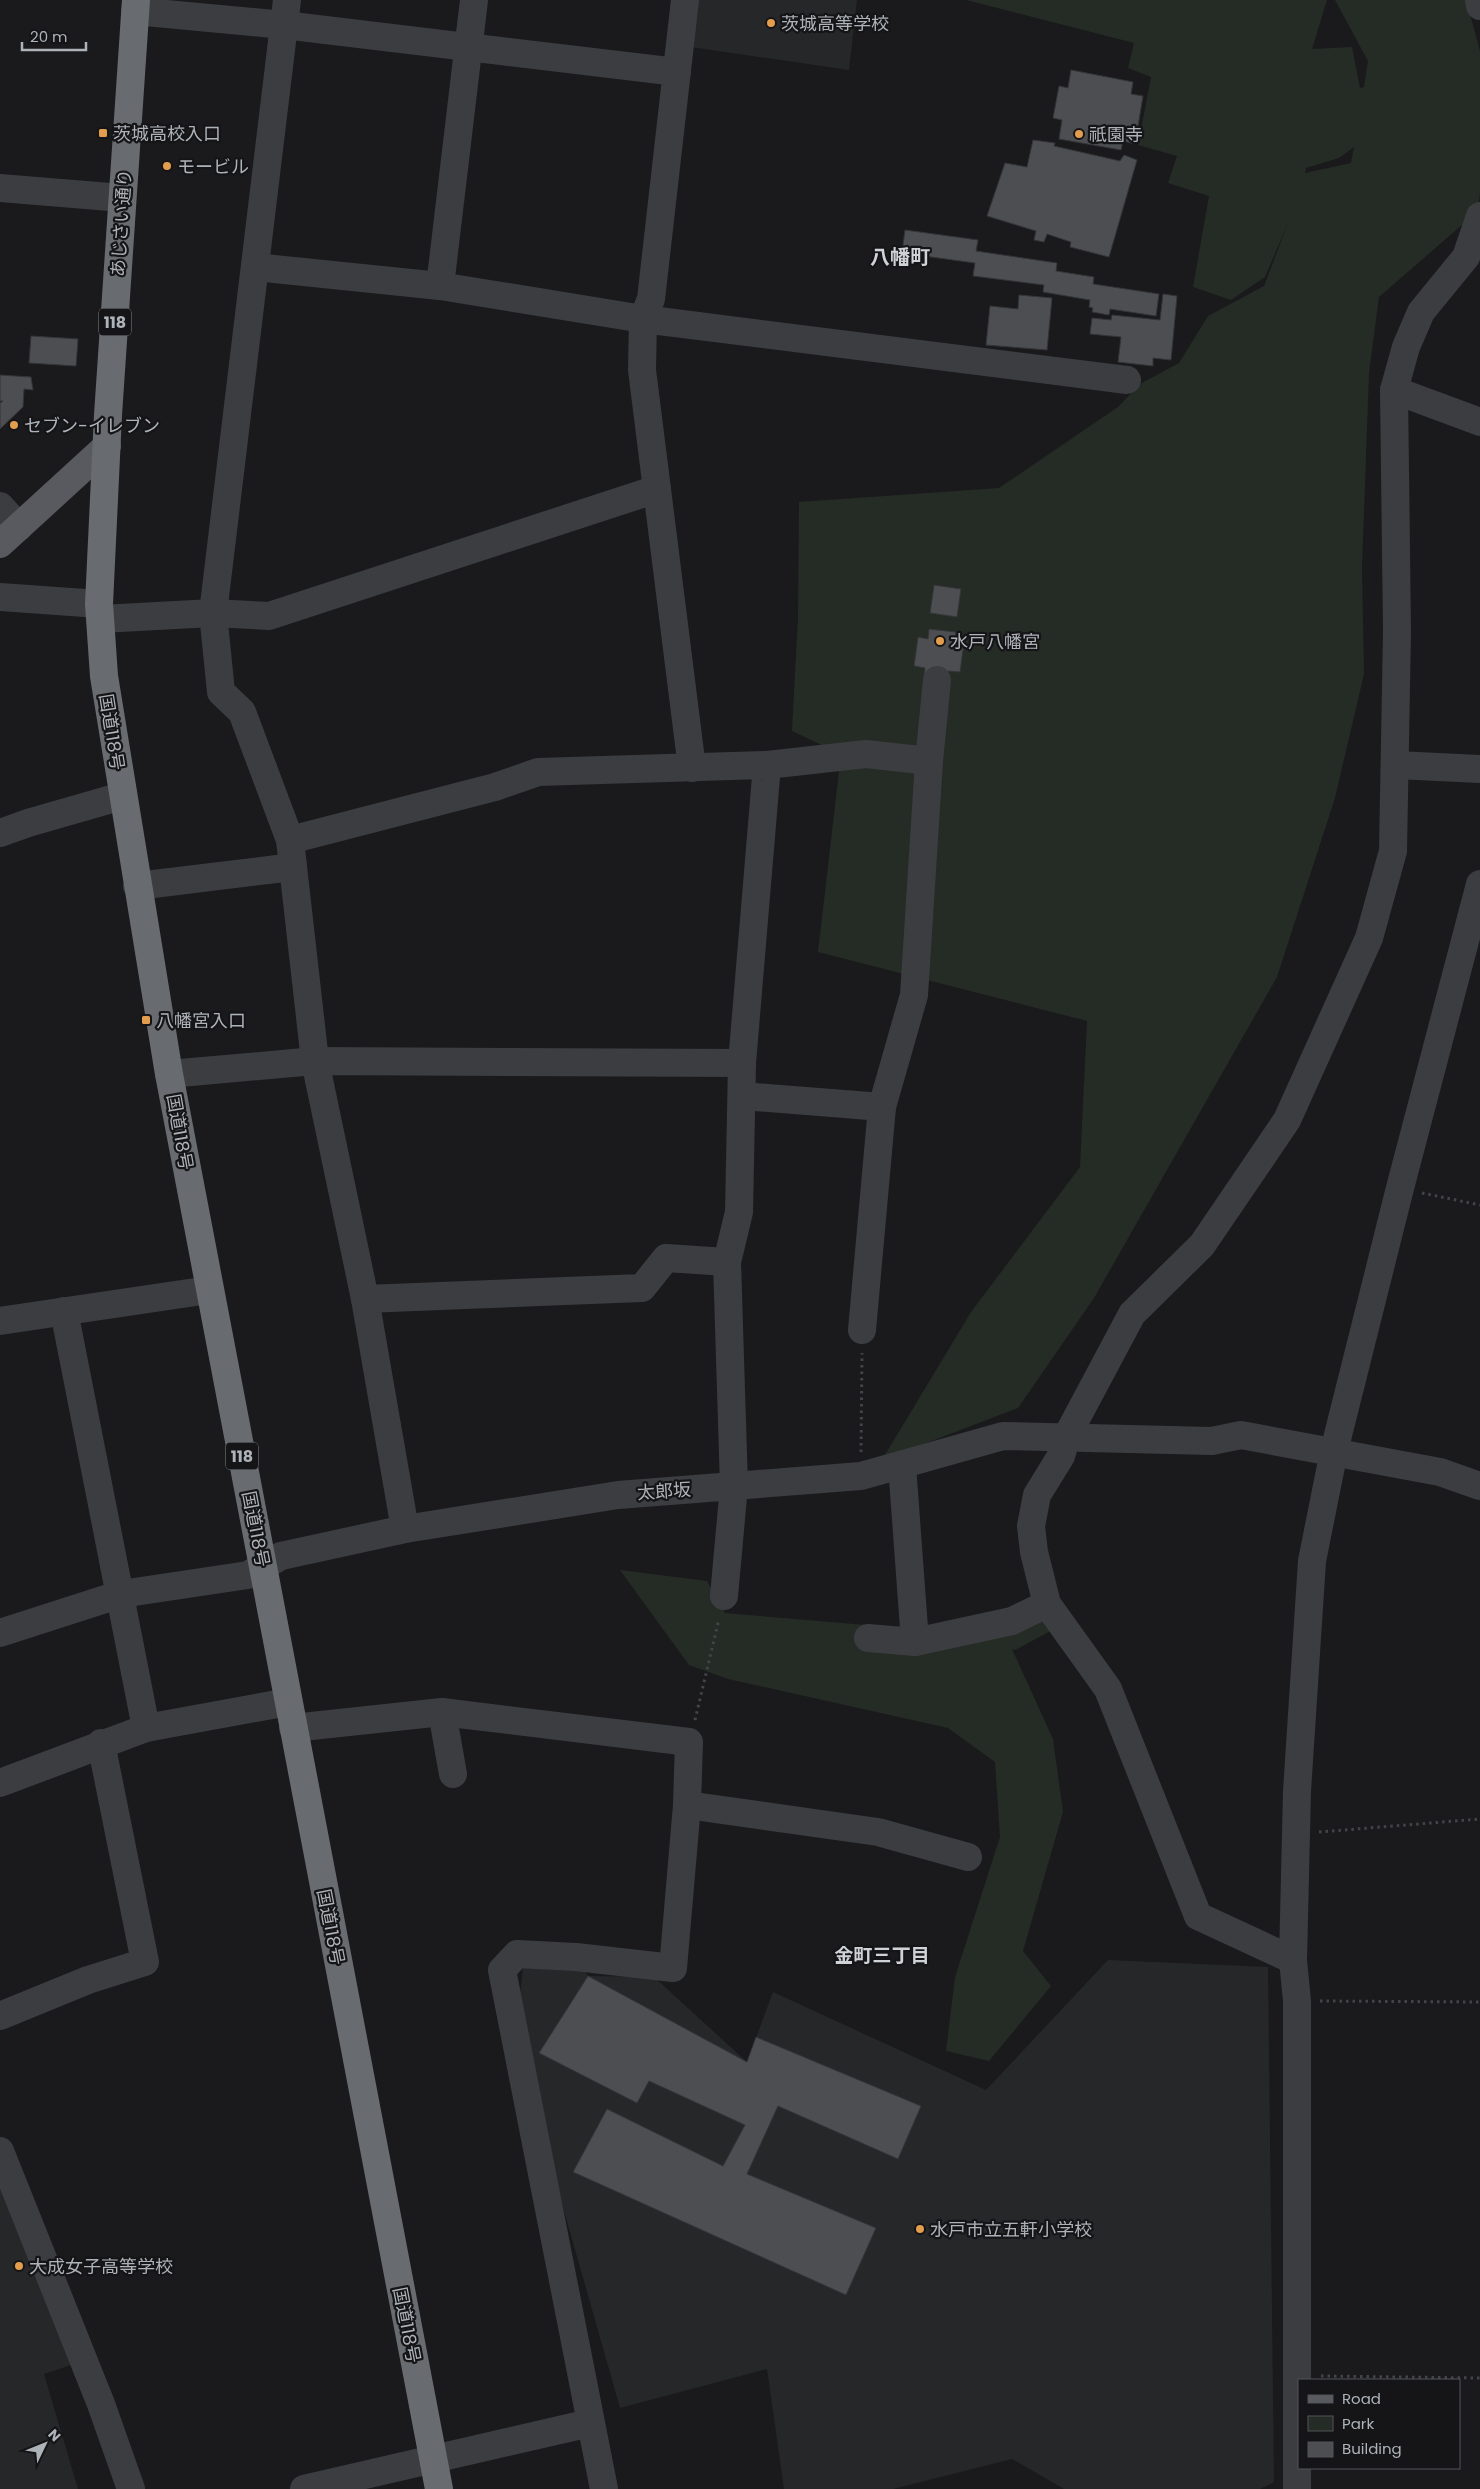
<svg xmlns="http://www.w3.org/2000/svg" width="1480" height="2489" viewBox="0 0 1480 2489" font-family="Poppins,'Noto Sans JP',sans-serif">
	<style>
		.built { fill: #262729 }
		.green { fill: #242c25; fill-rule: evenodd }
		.building { fill: #4c4e51; stroke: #343538 }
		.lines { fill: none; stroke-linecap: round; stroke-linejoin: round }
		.path { stroke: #424448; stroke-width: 3; stroke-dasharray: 2.5 4; stroke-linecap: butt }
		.minor { stroke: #3c3d41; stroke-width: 28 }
		.major { stroke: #585a60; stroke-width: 28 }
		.highway { stroke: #686c71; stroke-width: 28 }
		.poi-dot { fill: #e29d4d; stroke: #151517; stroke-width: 2 }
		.labels { text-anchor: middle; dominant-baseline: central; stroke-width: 4.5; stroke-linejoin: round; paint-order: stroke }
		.shield { fill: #151517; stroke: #808489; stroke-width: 1 }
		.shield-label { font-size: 16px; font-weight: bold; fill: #aeb3ba }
		.poi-label { font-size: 18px; fill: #aeb3ba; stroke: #151517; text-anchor: start }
		.street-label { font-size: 18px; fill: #aeb3ba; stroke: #151517 }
		.neighbourhood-label { font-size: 19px; font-weight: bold; fill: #cfd2d7; stroke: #151517 }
		.quarter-label { font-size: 20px; font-weight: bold; fill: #cfd2d7; stroke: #151517 }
	</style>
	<rect width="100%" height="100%" fill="#1a1a1c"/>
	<g class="built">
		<path d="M690,0H857L849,70L684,46Z"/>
		<path d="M576,1957L588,1976L654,1977L747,2062L773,1992L986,2090L1108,1960L1268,1967L1274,2482L1260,2489H1064L1012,2459L893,2489H784L767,2369L620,2408L515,2038L524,1960Z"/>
		<path d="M0,2170L77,2363L44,2374L78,2489H0Z"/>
	</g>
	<g class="green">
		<path d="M966,0H1327L1312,49L1352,47L1360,88L1364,87L1368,61L1335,0H1466L1480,51V192L1478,211L1379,297L1369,373L1362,567L1364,674L1335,798L1277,977L1094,1298L1018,1408L882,1460L971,1312L1080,1167L1087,1021L818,952L841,754L792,731L798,617L799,502L999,488L1118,407L1140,384L1179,363L1208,316L1264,286L1288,223L1265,277L1231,300L1193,287L1209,196L1168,183L1177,156L1138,145L1151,77L1128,68L1134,43ZM1354,147L1351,163L1305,173L1306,168L1339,158Z"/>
		<path d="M620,1570L707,1581L725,1613L984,1635L1046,1608L1058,1627L1015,1650L1012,1649L1053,1739L1063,1812L1023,1951L1051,1986L989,2061L946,2051L955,1977L1000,1837L995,1762L948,1728L728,1679L689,1665Z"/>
	</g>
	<g class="building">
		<path d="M1071,70L1133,82L1131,94L1143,96L1135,144L1123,141L1121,150L1059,139L1062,120L1053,118L1059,86L1068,88Z"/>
		<path d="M1033,140L1055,143L1054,146L1120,161L1124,155L1137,160L1109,257L1070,247L1071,242L1047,234L1044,242L1034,240L1036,231L987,216L1005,163L1027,167Z"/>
		<path d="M905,230L978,240L976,251L1057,263L1056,271L1094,277L1093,284L1159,294L1156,316L1110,309L1109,315L1092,312L1093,308L1089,307L1090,300L1043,292L1044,285L973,276L975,263L902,253Z"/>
		<path d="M1163,294L1177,296L1171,360L1153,358V366L1118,362L1121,337L1090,334L1092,318L1111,320L1112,315L1160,320Z"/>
		<path d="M1019,295L1052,298L1047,350L986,345L990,306L1018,309Z"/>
		<path d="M31,336L78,339L76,366L29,363Z"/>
		<path d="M0,375L31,377L33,390L24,389L23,407L0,429V403L3,401H0Z"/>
		<path d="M934,585L961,589L957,617L930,613Z"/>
		<path d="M929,629L956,632L954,642L964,643L960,672L948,671L947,679L924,676L925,668L914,666L918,637L928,639Z"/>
		<path d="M588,1976L747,2062L756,2037L921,2106L898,2159L778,2106L747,2174L876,2228L846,2295L573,2172L607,2109L723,2166L745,2125L649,2081L637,2103L539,2053Z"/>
	</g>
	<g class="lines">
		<g class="path">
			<path d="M1422,1193L1480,1205"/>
			<path d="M861,1452L862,1353"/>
			<path d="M695,1720L719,1619"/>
			<path d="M1319,1832L1480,1819"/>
			<path d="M1320,2001L1480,2002"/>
			<path d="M1321,2376L1480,2378"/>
		</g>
		<g class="minor">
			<path d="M287,0L213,613L221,692L242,712L290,840L315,1061L365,1299L405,1529"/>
			<path d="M685,0L651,299L643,319L642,370L692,768"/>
			<path d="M1479,0L1480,6"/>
			<path d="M135,11L284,25L677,72"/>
			<path d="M0,188L122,198"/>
			<path d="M255,267L440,286L643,319L1127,380"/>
			<path d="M440,286L474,0"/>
			<path d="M1394,390L1480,422"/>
			<path d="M0,506L19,527"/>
			<path d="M0,597L99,604"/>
			<path d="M101,619L213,613L269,616L657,489"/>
			<path d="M767,765L866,754L929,761"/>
			<path d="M1396,765L1480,769"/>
			<path d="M0,833L28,823L122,796"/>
			<path d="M137,886L293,867"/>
			<path d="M169,1074L315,1061L742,1063L767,765L538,772L495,787L290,840"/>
			<path d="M742,1096L882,1107"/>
			<path d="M365,1299L642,1288L666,1258L727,1262"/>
			<path d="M64,1311L146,1728"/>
			<path d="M0,1321L209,1290"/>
			<path d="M862,1330L882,1107L914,995L929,761L937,680"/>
			<path d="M902,1465L915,1642"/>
			<path d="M724,1596L734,1486L727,1262L739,1212L742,1063"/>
			<path d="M0,1633L121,1594L248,1575L281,1556L405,1529L618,1495L861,1476L1003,1436L1212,1441L1241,1435L1440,1472L1480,1486"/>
			<path d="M868,1638L915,1642L1012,1621L1047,1604"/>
			<path d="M442,1712L453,1774"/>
			<path d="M293,1728L442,1712L689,1742L687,1805L673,1968L576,1957L517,1954L502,1970L604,2489"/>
			<path d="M0,1783L146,1728L288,1702"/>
			<path d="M687,1805L878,1832L968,1857"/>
			<path d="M1293,1960L1198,1916L1108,1689L1047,1604L1034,1552L1031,1526L1037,1495L1061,1456L1067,1436L1132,1314L1202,1245L1287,1120L1369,938L1393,851L1397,631L1394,390L1406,347L1421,312L1466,257L1480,216"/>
			<path d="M0,2016L88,1980L145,1962L101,1743"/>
			<path d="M0,2151L101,2404L131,2489"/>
			<path d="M304,2489L590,2423"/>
			<path d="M1297,2489V2001L1293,1960L1297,1791L1312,1561L1334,1451L1400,1188L1480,884"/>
		</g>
		<path class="major" d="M0,544L107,446"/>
		<path class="highway" d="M136,0L108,415L99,604L104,676L169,1074L439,2489"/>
	</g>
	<g class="poi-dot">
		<circle cx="771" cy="23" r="5"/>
		<rect x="98" y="128" width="10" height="10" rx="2.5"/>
		<circle cx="1079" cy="134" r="5"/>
		<circle cx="167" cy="166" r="5"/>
		<circle cx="14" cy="425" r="5"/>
		<circle cx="940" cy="641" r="5"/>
		<rect x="141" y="1015" width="10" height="10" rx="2.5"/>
		<circle cx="920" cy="2229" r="5"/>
		<circle cx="19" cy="2266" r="5"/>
	</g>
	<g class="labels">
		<g class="shield">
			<rect x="99" y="308.5" width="32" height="27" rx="4"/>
			<rect x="226" y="1442.5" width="32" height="27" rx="4"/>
		</g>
		<g class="shield-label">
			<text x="115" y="322">118</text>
			<text x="242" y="1456">118</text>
		</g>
		<g class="poi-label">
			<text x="781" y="23">茨城高等学校</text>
			<text x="113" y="133">茨城高校入口</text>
			<text x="1089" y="134">祇園寺</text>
			<text x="177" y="166">モービル</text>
			<text x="24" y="425">セブン-イレブン</text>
			<text x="950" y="641">水戸八幡宮</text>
			<text x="156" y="1020">八幡宮入口</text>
			<text x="930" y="2229">水戸市立五軒小学校</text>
			<text x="29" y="2266">大成女子高等学校</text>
		</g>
		<g class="street-label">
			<text transform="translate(121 223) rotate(-86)">あじさい通り</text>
			<text transform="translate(112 732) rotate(81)">国道118号</text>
			<text transform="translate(180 1132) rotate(80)">国道118号</text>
			<text transform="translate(664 1491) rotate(-4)">太郎坂</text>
			<text transform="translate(256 1529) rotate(79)">国道118号</text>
			<text transform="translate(331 1927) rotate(79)">国道118号</text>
			<text transform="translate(407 2325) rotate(79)">国道118号</text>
		</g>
		<g class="neighbourhood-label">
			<text x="882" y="1955">金町三丁目</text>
		</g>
		<g class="quarter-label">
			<text x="900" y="257">八幡町</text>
		</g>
	</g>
	<rect x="1298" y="2379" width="162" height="90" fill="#151517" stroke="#525458"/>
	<rect x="1308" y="2395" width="25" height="8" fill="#585a60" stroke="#525458"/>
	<text x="1342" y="2404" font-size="15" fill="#aeb3ba">Road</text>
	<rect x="1308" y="2416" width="25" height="15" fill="#242c25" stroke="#525458"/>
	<text x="1342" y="2429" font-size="15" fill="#aeb3ba">Park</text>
	<rect x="1308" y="2442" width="25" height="15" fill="#4c4e51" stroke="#525458"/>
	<text x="1342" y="2454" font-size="15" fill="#aeb3ba">Building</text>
	<g transform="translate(45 2444) rotate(47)" stroke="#151517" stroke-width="4" paint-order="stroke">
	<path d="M0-4L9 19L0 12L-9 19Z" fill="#aeb3ba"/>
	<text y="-8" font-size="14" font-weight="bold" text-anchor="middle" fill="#aeb3ba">N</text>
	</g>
	<path d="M22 42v8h64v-8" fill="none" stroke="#aeb3ba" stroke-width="2.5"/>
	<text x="30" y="42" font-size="15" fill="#aeb3ba" stroke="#151517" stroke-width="4" paint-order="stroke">20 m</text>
</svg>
